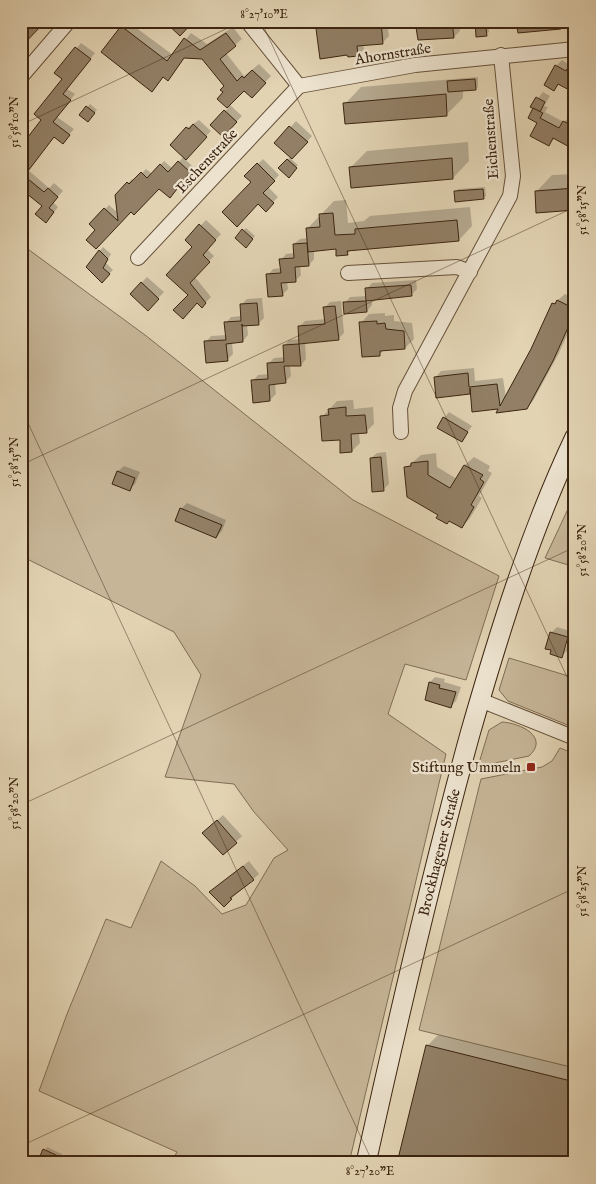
<svg xmlns="http://www.w3.org/2000/svg" width="596" height="1184" viewBox="0 0 596 1184" font-family="'IM FELL English',serif">
	<style>
		.green { fill: #c6b597; stroke: #816d54 }
		.shadow { fill: #0003; fill-rule: evenodd }
		.building { fill: #927f65; stroke: #3c2510 }
		.lines { fill: none; stroke-linecap: round; stroke-linejoin: round }
		.street-casing { stroke: #665039; stroke-width: 16 }
		.secondary-casing { stroke: #3c2510; stroke-width: 21 }
		.street { stroke: #ece2ce; stroke-width: 14 }
		.secondary { stroke: #ece2ce; stroke-width: 19 }
		.ticks { fill: none; stroke: #3c2510; stroke-width: 1; stroke-opacity: 0.45 }
		.poi-dot { fill: #8f2418; stroke: #ece2ce; stroke-width: 2 }
		.labels { text-anchor: middle; dominant-baseline: central; stroke-width: 4.5; stroke-linejoin: round; paint-order: stroke }
		.street-label { font-size: 15px; fill: #3c2510; stroke: #ece2ce }
		.poi-label { font-size: 15px; fill: #3c2510; stroke: #ece2ce; text-anchor: end }
		.neatline { fill: none; stroke: #3c2510; stroke-width: 2 }
		.ticks-label { font-size: 12px; text-anchor: middle; fill: #3c2510 }
	</style>
	<rect width="100%" height="100%" fill="#e2d3b3"/>
	<filter id="stains"><feTurbulence type="fractalNoise" baseFrequency=".004" numOctaves="4"/><feColorMatrix values="0 0 0 0 .2 0 0 0 0 .09 0 0 0 0 .02 0 0 0 .5 -.17"/></filter>
	<radialGradient id="worn" r=".72"><stop offset=".6" stop-color="#630" stop-opacity="0"/><stop offset="1" stop-color="#630" stop-opacity=".3"/></radialGradient>
	<g class="green">
		<path d="M21,244L145,335L353,500L499,576L466,680L405,664L388,714L446,754L349,1163H171L177,1152L39,1091L67,1014L106,919L131,928L161,861L195,886L222,914L246,905L274,858L288,850L254,812L234,784L165,777L201,675L174,632L21,556Z"/>
		<path d="M575,494V567L545,558Z"/>
		<path d="M509,658L575,678V728L508,701L499,690Z"/>
		<path d="M502,722C520,723 550,737 529,756L485,765L479,763L489,730Z"/>
		<path d="M560,748L575,754V1068L419,1030L481,779L542,767L552,761Z"/>
	</g>
	<g class="shadow">
		<path d="M44,21L21,46L22,21Z"/>
		<path d="M127,21L173,55L191,33L207,44L233,27L242,39L226,53L244,76L259,64L271,76L252,96L244,89L229,104L242,116L223,135L212,125L228,108L219,99L225,92V87L203,58L185,57L168,80L164,76L158,84L122,27Z"/>
		<path d="M316,21H387L389,36L382,43L363,44L364,49L358,55Z"/>
		<path d="M417,21H459L460,31L454,37Z"/>
		<path d="M476,21H488L489,32L486,34Z"/>
		<path d="M81,43L95,53L67,89L75,94L57,117L74,129L63,142L55,136L28,170L49,188L54,183L63,191L53,202L58,207L51,216L44,205L21,187V148L43,120L64,79L56,73Z"/>
		<path d="M562,60L571,66L575,62V92L560,83L554,89L556,66Z"/>
		<path d="M478,77V87L476,89L463,90V98L447,114L345,104L361,87Z"/>
		<path d="M543,92L550,96L544,106L548,107L545,112L564,122L570,116L575,119V145L555,138L549,144L532,106Z"/>
		<path d="M90,104L97,110L90,118L81,115Z"/>
		<path d="M199,120L211,131L185,159L193,167L174,193L159,187L131,211L96,247L97,230L91,224L109,205L118,213L116,195L132,179L134,181L146,169L152,174L164,161L173,169L184,156L187,128Z"/>
		<path d="M296,121L312,136L291,159L298,165L289,176L280,168L291,156L276,143Z"/>
		<path d="M468,142L469,161L453,178L351,167L367,151Z"/>
		<path d="M263,159L279,175L268,187L278,197L266,210L258,203L252,182L246,176Z"/>
		<path d="M575,174V209L536,192L552,175Z"/>
		<path d="M485,187L486,196L483,198L456,192L458,189Z"/>
		<path d="M346,200L348,223L364,221L370,216L470,207L472,226L459,240L352,249L347,254L337,248L314,250V259L309,265H300L301,275L295,281H287L288,289L282,295L268,275L273,269L282,268L281,260L286,254L295,253L294,244L300,239L308,238L307,229L334,201Z"/>
		<path d="M206,220L221,234L207,249L214,256L194,276L211,297L202,306L168,275L194,247L187,240Z"/>
		<path d="M246,228L255,236L246,246L236,238Z"/>
		<path d="M103,247L111,254L106,263L113,270L102,281L100,251Z"/>
		<path d="M147,277L164,292L148,309L131,294Z"/>
		<path d="M416,280L417,289L411,295L372,299V305L367,311L345,303L350,297L367,296V289L372,283Z"/>
		<path d="M565,294L575,299V318L559,353L533,401L527,408L501,407L471,392L470,393L435,378L441,371L474,368L475,381L503,378L506,398L532,350L553,304Z"/>
		<path d="M262,298L264,318L258,324H247L248,335L243,341L232,342L233,354L227,360L206,342L211,336L227,335L226,323L231,317L242,316L241,305L247,299Z"/>
		<path d="M341,301L344,333L338,339L305,342L306,359L301,365L290,366L291,376L285,382L275,383L276,394L270,400L253,381L258,375L269,374L268,364L274,358L285,357L284,346L289,340L300,339L299,327L305,321L326,319L325,307L330,302Z"/>
		<path d="M385,313V316L394,315V321L412,323L414,339L405,348L384,350L380,354L361,323L369,314Z"/>
		<path d="M353,400L354,409L373,407L374,424L366,432L359,433L360,443L352,451L322,417L337,401Z"/>
		<path d="M449,412L472,426L461,441L444,418Z"/>
		<path d="M386,452L389,484L383,490L371,458L377,453Z"/>
		<path d="M436,453L437,467L457,479L465,465L474,457L490,466L488,471L492,473L479,496L482,498L470,518L462,527L440,514L406,468L421,455Z"/>
		<path d="M124,466L140,472L135,484L129,490L113,483L118,471Z"/>
		<path d="M187,503L226,520L222,531L216,537L181,509Z"/>
		<path d="M557,627L573,632L567,651L561,656L551,633ZM568,631L571,632L565,651H562Z"/>
		<path d="M435,677L445,679L444,682L461,687L456,701L451,706L430,682Z"/>
		<path d="M223,815L242,836L223,854L210,827Z"/>
		<path d="M249,861L259,874L224,905L210,892Z"/>
		<path d="M21,993L27,996L21,1007Z"/>
		<path d="M438,1035L575,1068V1163L427,1046Z"/>
		<path d="M47,1147L62,1154L58,1163L41,1158Z"/>
		<path d="M25,1156L40,1163H21Z"/>
	</g>
	<g class="building">
		<path d="M21,21L28,26L34,21L41,26L21,47Z"/>
		<path d="M164,21H194L180,36Z"/>
		<path d="M315,21H381L383,44L357,46L358,56L348,57L347,55L320,59Z"/>
		<path d="M415,21H426L427,23L452,21L454,38L418,40Z"/>
		<path d="M475,21H485L487,36L476,37Z"/>
		<path d="M516,21H561V29L518,33Z"/>
		<path d="M121,26L167,61L184,38L200,50L226,33L236,46L220,59L237,81L242,76L244,78L252,70L266,83L252,98L244,91L227,108L217,99L223,92L220,90L224,86L202,59L184,58L168,81L163,77L152,92L101,52Z"/>
		<path d="M75,47L91,59L63,94L71,100L53,122L70,135L63,144L54,137L28,171L21,165V146L41,120L34,114L62,79L54,73Z"/>
		<path d="M573,58L575,93L558,84L554,91L544,85L555,65L566,71Z"/>
		<path d="M475,79L476,90L448,92L447,81Z"/>
		<path d="M446,94L447,116L345,124L343,103Z"/>
		<path d="M536,97L545,102L540,112L530,107Z"/>
		<path d="M86,106L95,113L88,122L79,115Z"/>
		<path d="M533,108L543,113L540,118L559,128L563,121L575,127V150L553,138L549,146L530,136L537,123L528,118Z"/>
		<path d="M224,110L237,122L223,137L210,125Z"/>
		<path d="M193,124L207,137L186,160L170,145L186,127L189,129Z"/>
		<path d="M289,126L308,142L292,159L274,143Z"/>
		<path d="M452,158L453,179L351,188L349,167Z"/>
		<path d="M287,159L297,168L289,178L278,168Z"/>
		<path d="M178,161L190,172L170,198L159,189L134,215L131,212L96,249L86,240L95,230L89,224L104,208L118,221L115,195L127,182L129,184L141,172L147,178L160,164L168,172Z"/>
		<path d="M257,163L275,181L263,193L274,203L266,212L258,204L237,227L222,212L251,182L244,176Z"/>
		<path d="M28,179L44,192L48,188L58,197L49,208L54,212L46,223L35,214L42,206L21,189Z"/>
		<path d="M575,188V210L536,213L535,191Z"/>
		<path d="M483,189L484,199L455,202L454,191Z"/>
		<path d="M333,213L335,235L355,234V229L457,220L459,241L347,251L348,255L336,256V249L308,252L306,228L320,227L319,214Z"/>
		<path d="M199,224L216,240L203,255L210,262L190,283L206,303L202,308L197,303L183,319L173,310L188,295L166,275L192,247L185,240Z"/>
		<path d="M242,229L253,239L246,248L235,238Z"/>
		<path d="M307,243L309,266L295,267L296,282L281,283L283,296L268,297L266,274L281,273L279,259L294,258L293,244Z"/>
		<path d="M99,250L108,259L103,268L110,274L102,283L86,267Z"/>
		<path d="M141,282L159,299L148,311L130,294Z"/>
		<path d="M411,285L412,296L366,301L365,288Z"/>
		<path d="M557,300L575,309V312L553,361L527,409L496,413L498,409L472,412L470,388V394L436,398L434,377L468,373L469,387L497,384L500,406L531,349L552,303L555,304Z"/>
		<path d="M366,301L367,312L344,314L343,302Z"/>
		<path d="M257,303L259,325L242,326V324L243,342L226,344L228,361L206,363L204,341L226,340L224,322L241,321L240,304Z"/>
		<path d="M335,306L339,340L299,344L298,326L325,324L323,307Z"/>
		<path d="M377,321V324L385,323L386,329L404,331L405,349L380,351V356L362,357L359,322Z"/>
		<path d="M299,344L301,366H284L286,383L269,385L270,401L253,403L251,380L268,379L267,363L284,362L283,345Z"/>
		<path d="M346,407V416L365,415L367,433L351,434L352,452L340,453V440L322,441L320,416L329,415L328,409Z"/>
		<path d="M443,417L468,432L462,442L437,428Z"/>
		<path d="M381,457L384,491L372,492L370,458Z"/>
		<path d="M428,461V475L450,488L464,465L483,475L480,479L484,482L471,505L474,507L462,528L449,521L447,524L436,518L438,515L407,497L404,467L411,466V463Z"/>
		<path d="M117,471L135,478L130,491L112,484Z"/>
		<path d="M180,508L222,525L216,538L175,521Z"/>
		<path d="M550,632L568,637L562,658L550,654L551,650L545,649Z"/>
		<path d="M429,682L440,685L439,688L456,692L451,708L425,700Z"/>
		<path d="M217,820L237,843L223,855L202,833Z"/>
		<path d="M243,866L254,880L230,898L232,899L224,907L209,892Z"/>
		<path d="M426,1045L575,1082V1163H397Z"/>
		<path d="M43,1149L73,1163H37Z"/>
	</g>
	<g class="lines">
		<defs>
			<g id="street">
				<path d="M247,21L299,86"/>
				<path d="M21,77L69,21"/>
				<path d="M299,86L415,65L575,49"/>
				<path d="M138,258L299,86"/>
				<path d="M348,273L457,267L470,272"/>
				<path d="M401,432L400,408L405,391L510,196L513,176L501,55"/>
				<path d="M480,700L575,738"/>
			</g>
			<g id="secondary">
				<path id="s1" d="M366,1163C398,1019 431,876 470,734C499,633 530,532 575,437"/>
			</g>
		</defs>
		<use href="#street" class="street-casing"/>
		<use href="#secondary" class="secondary-casing"/>
		<use href="#street" class="street"/>
		<use href="#secondary" class="secondary"/>
	</g>
	<path class="ticks" d="M261,21L575,694M21,125L243,21M21,408L373,1163M21,465L575,207M21,805L575,547M21,1146L575,888"/>
	<rect class="poi-dot" x="526" y="762" width="10" height="10" rx="2.5"/>
	<g class="labels">
		<g class="street-label">
			<text transform="translate(393 54) rotate(-9)">Ahornstraße</text>
			<text transform="translate(491 139) rotate(-94)">Eichenstraße</text>
			<text transform="translate(207 161) rotate(-47)">Eschenstraße</text>
			<text stroke="none"><textPath href="#s1" startOffset="319">Brockhagener Straße</textPath></text>
		</g>
		<g class="poi-label">
			<text x="521" y="767">Stiftung Ummeln</text>
		</g>
	</g>
	<rect width="596" height="1184" fill="none" stroke="#e2d3b3" stroke-width="55"/>
	<rect x="28" y="28" width="540" height="1128" class="neatline"/>
	<g class="ticks-label">
		<text x="264" y="18">8°27'10"E</text>
		<text transform="translate(14 122) rotate(-90)" y="4">51°58'10"N</text>
		<text transform="translate(582 210) rotate(-90)" y="4">51°58'15"N</text>
		<text transform="translate(14 462) rotate(-90)" y="4">51°58'15"N</text>
		<text transform="translate(582 550) rotate(-90)" y="4">51°58'20"N</text>
		<text transform="translate(14 803) rotate(-90)" y="4">51°58'20"N</text>
		<text transform="translate(582 891) rotate(-90)" y="4">51°58'25"N</text>
		<text x="370" y="1175">8°27'20"E</text>
	</g>
	<rect width="100%" height="100%" filter="url(#stains)"/>
	<rect width="100%" height="100%" fill="url(#worn)"/>
</svg>
